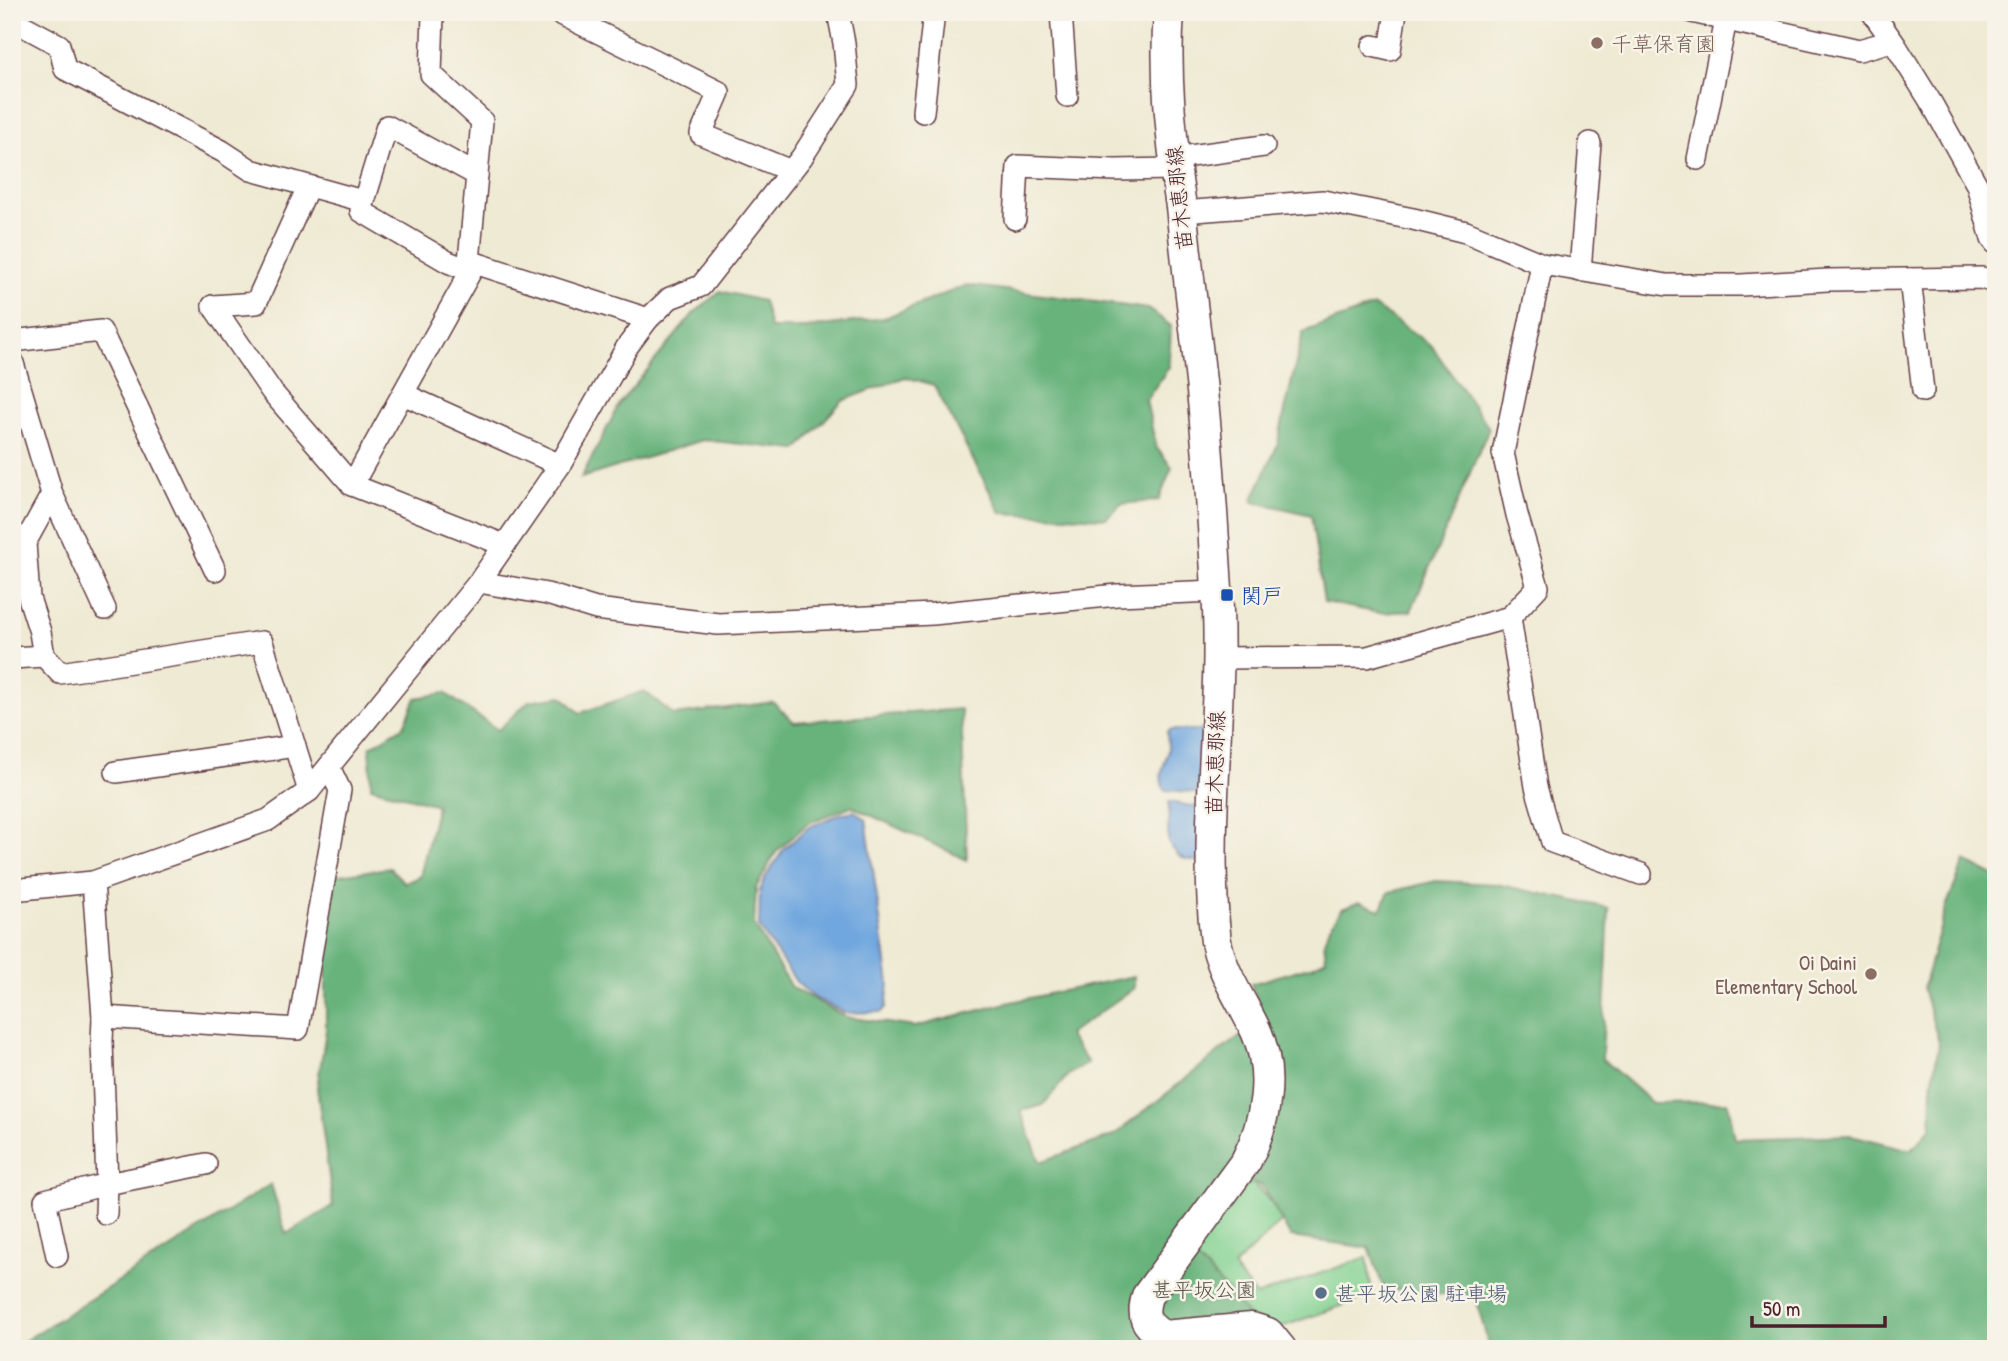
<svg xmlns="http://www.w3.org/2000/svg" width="2008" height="1361" viewBox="0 0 2008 1361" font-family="'Patrick Hand','Klee One',sans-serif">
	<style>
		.green { fill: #81d191; stroke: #66785e; stroke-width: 2 }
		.forest { fill: #68b37b; stroke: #596953; stroke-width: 2 }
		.water { fill: #71a7df; stroke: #5e6385; stroke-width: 2 }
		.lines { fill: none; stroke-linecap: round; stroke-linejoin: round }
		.minor-casing { stroke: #633d44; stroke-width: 24 }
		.secondary-casing { stroke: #633d44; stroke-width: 33 }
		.minor { stroke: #fff; stroke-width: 21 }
		.secondary { stroke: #fff; stroke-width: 30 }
		.education-dot { fill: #8d6e63; stroke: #f7f3e8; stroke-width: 2.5 }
		.transit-dot { fill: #1a4fb4; stroke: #f7f3e8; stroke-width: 2.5 }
		.service-dot { fill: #5c6f8a; stroke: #f7f3e8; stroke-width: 2.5 }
		.labels { text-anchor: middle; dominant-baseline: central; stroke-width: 5; stroke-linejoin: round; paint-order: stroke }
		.education-label { font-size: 21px; fill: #785e54; stroke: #f7f3e8; text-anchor: start }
		.street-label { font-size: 21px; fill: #4a1f2b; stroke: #f7f3e8 }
		.transit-label { font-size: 21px; fill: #164399; stroke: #f7f3e8; text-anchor: start }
		.park-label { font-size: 21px; fill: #5a544a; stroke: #f7f3e8 }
		.service-label { font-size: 21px; fill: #4e5e75; stroke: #f7f3e8; text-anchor: start }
	</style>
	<rect width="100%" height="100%" fill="#f7f3e8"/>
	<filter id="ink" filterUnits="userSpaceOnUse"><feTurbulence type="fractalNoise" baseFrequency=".0143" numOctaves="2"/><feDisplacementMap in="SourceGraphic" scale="14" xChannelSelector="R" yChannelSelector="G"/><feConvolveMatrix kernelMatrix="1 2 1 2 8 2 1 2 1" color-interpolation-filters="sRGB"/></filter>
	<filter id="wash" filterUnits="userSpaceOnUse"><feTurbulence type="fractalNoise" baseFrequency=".00686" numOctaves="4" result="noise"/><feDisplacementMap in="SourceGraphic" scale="28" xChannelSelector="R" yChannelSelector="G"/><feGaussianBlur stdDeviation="1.57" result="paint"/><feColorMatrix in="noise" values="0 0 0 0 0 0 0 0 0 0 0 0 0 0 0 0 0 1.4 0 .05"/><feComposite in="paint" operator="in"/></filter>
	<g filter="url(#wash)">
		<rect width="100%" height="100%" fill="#efead3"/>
		<path class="green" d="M1246,1175L1285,1218L1233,1267L1256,1296L1367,1257L1372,1295L1276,1329L1156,1295Z"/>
		<g class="forest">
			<path d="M967,285L1149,309L1171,326L1169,367L1146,400L1156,447L1172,467L1159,500L1121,504L1106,518L1001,513L934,385L905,377L842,401L797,450L703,440L581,478L620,403L693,314L720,291L763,301L770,328H806L884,318Z"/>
			<path d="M1374,306L1431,345L1489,428L1411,611L1379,613L1324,602L1311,515L1252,501L1277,446L1303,332Z"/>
			<path d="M644,691L674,715L773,702L794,722L961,709L967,860L851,806L808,823L776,852L756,888L754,925L791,987L846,1017L915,1027L1011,1002L1134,976V988L1068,1035L1088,1063L1068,1075L1043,1105L1021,1111L1040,1162L1113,1136L1233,1041L1266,1021L1251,984L1312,966L1326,959L1324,941L1330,927L1342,909L1359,902L1381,910L1389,892L1436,881L1496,884L1609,908L1602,1059L1652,1103L1728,1102L1735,1139L1851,1135L1911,1150L1931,1128L1932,1084L1939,1043L1923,988L1947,904L1965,861L1996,877V1349H1490L1475,1297L1384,1289L1369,1248L1291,1237L1261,1185L1227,1178L1177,1244L1208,1270L1242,1308L1269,1349H12L271,1184L286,1234L333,1206L317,1088L326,1031V949L318,939L331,876L390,868L405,883L420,877L437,805L371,787L370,747L404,726L416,698L445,693L498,730L529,701L562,696L580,713Z"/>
		</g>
		<g class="water">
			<path d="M1173,730H1201V793L1165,790C1156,775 1166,765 1168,749C1168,743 1167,737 1167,731Z"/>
			<path d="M1169,802L1203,808L1201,862L1181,858L1168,843Z"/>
			<path d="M854,811L866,819L889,984L886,1007L882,1012L845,1013L815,998L797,983L759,927L760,891L765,878L784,849L809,827L840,814Z"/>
		</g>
	</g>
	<g filter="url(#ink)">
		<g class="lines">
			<defs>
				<g id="minor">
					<path d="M557,12L719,92L701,134L791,171"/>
					<path d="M1061,12L1067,96"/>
					<path d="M1692,12L1859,50L1892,41"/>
					<path d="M1872,12L1896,46L1932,104L1977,185L1992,239L1996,244"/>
					<path d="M12,18L20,24L59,45L65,69L222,151L251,170L363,201"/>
					<path d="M1373,46L1390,50L1396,12"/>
					<path d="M923,112L934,12"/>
					<path d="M1175,158L1264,146"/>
					<path d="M1698,159L1726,20"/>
					<path d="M1182,212L1323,201L1413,219L1466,232L1542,264L1667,285H1741L1828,280L1982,278L1996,283"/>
					<path d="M1015,219L1018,166L1115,170L1175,169"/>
					<path d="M469,261L648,319"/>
					<path d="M471,271L448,262L361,211L387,126L477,175"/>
					<path d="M1580,271L1590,143"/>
					<path d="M1910,279L1923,391"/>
					<path d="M213,306L272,392L352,485L504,545"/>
					<path d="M213,306L256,303L308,187"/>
					<path d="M12,341L101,331L215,570"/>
					<path d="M12,360L52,494L25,543L29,598L40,632L44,656L60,673L262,642L309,791"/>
					<path d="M403,394L560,465"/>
					<path d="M352,485L471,271L469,261L482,121L431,74L433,14"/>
					<path d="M52,494L105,609"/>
					<path d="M479,582L547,594L596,609L718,624L933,614L1117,595L1217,591"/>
					<path d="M1510,617L1536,787L1552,842L1641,874"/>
					<path d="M12,658L44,656"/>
					<path d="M1219,658L1367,657L1510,617L1538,587L1517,515L1503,453L1542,264"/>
					<path d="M116,772L295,746"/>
					<path d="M93,882L103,1017L102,1042L107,1184L106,1214"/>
					<path d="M12,890L93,882L268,820L309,791L479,582L560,465L627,347L648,319L670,298L701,286L802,157L848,85L844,43L838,12"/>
					<path d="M103,1017L298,1029L340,790L329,767"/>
					<path d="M57,1256L45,1200L107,1184L206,1164"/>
				</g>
				<path id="secondary" d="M1169,12C1165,64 1169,118 1176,170C1177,186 1181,201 1182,216C1188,275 1196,333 1202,391C1209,457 1213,523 1217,589C1224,701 1205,812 1214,923C1215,930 1215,939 1217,946C1224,976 1243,1003 1256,1031C1275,1073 1266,1122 1246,1161L1147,1296C1141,1317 1145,1324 1163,1336L1252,1328L1268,1333L1281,1349"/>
			</defs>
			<use href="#minor" class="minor-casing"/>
			<use href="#secondary" class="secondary-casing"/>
			<use href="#minor" class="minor"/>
			<use href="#secondary" class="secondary"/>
		</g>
	</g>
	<g class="education-dot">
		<circle cx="1597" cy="43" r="7"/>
		<circle cx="1871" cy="974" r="7"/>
	</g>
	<rect class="transit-dot" x="1220" y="588" width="14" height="14" rx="3.5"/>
	<circle class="service-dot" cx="1321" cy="1293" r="7"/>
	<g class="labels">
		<g class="education-label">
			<text x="1611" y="43">千草保育園</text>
			<text x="1857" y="962" text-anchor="end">Oi Daini<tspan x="1857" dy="24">Elementary School</tspan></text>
		</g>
		<g class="street-label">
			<text transform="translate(1179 198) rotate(-96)">苗木恵那線</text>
			<text transform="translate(1215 763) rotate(-88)">苗木恵那線</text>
		</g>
		<g class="transit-label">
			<text x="1241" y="595">関戸</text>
		</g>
		<g class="park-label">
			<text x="1204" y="1289">甚平坂公園</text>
		</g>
		<g class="service-label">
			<text x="1335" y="1293">甚平坂公園 駐車場</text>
		</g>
	</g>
	<rect width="2008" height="1361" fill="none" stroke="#f7f3e8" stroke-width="42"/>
	<path d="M1752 1316v10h133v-10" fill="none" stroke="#4a1f2b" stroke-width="3.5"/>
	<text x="1763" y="1316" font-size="21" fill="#4a1f2b" stroke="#f7f3e8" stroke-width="5" paint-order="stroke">50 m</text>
</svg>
